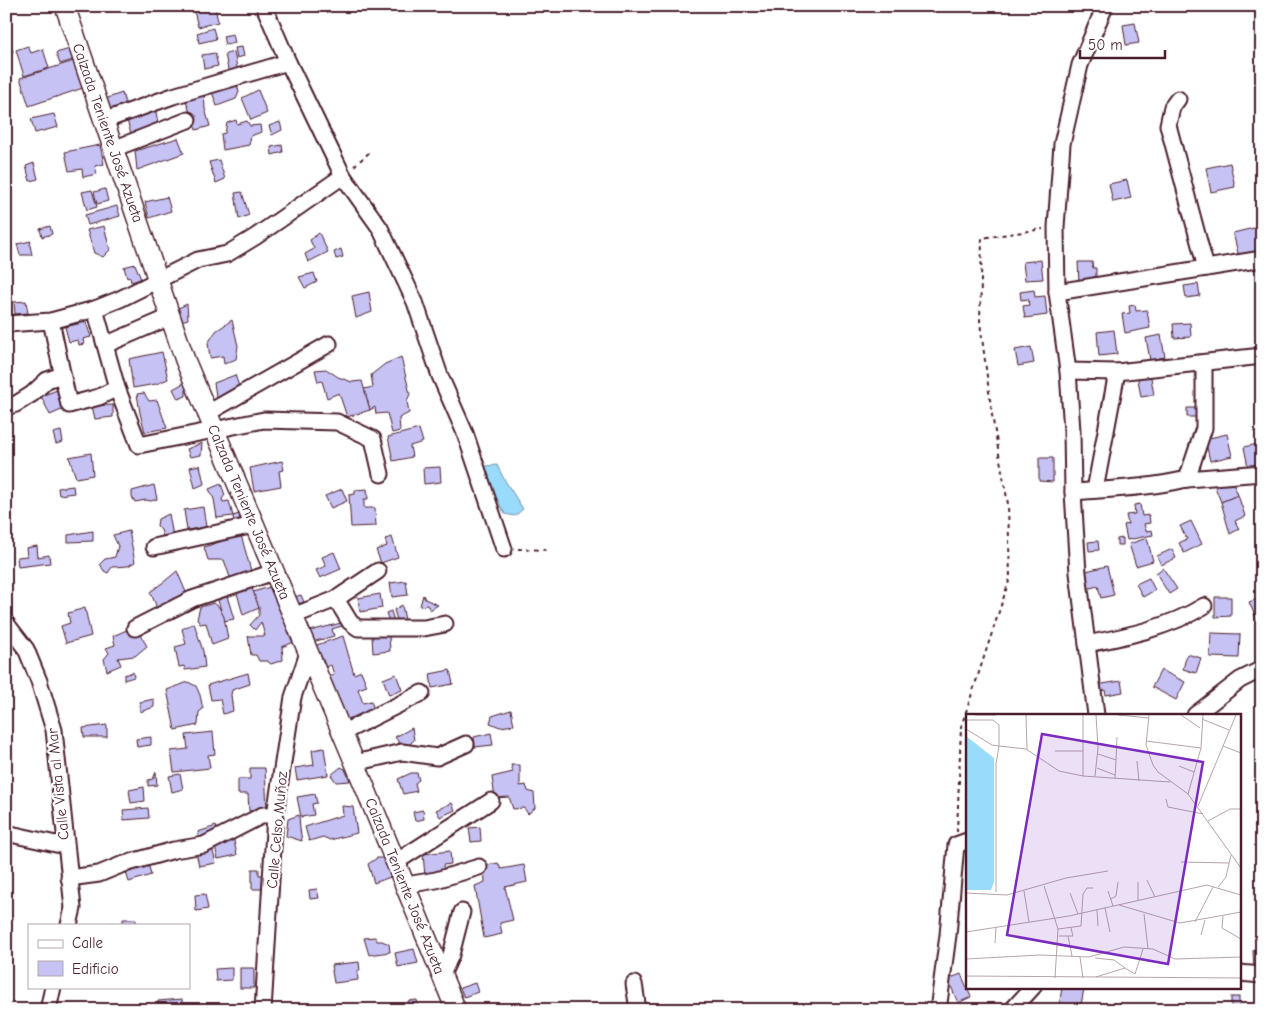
<svg xmlns="http://www.w3.org/2000/svg" width="1268" height="1016" viewBox="0 0 1268 1016" font-family="'Comic Neue',sans-serif">
	<style>
		.water { fill: #99dbfb; stroke: #7990a8 }
		.building { fill: #c6c2f4; stroke: #4a1f2b }
		.lines { fill: none; stroke-linecap: round; stroke-linejoin: round }
		.minor-casing { stroke: #4a1f2b; stroke-width: 19 }
		.major-casing { stroke: #4a1f2b; stroke-width: 22 }
		.path { stroke: #4a1f2b; stroke-width: 2; stroke-dasharray: 4 4; stroke-linecap: butt }
		.minor { stroke: #fff; stroke-width: 15 }
		.major { stroke: #fff; stroke-width: 19 }
		.labels { text-anchor: middle; dominant-baseline: central; stroke-width: 4.5; stroke-linejoin: round; paint-order: stroke }
		.street-label { font-size: 15px; fill: #4a1f2b; stroke: #fff }
		.inset-road { fill: none; stroke: #b7a5aa; stroke-width: 1 }
		.view { fill: #7b2cbf; fill-opacity: 0.15; stroke: #7b2cbf; stroke-width: 2.5 }
		.inset-edge { fill: none; stroke: #4a1f2b; stroke-width: 2.5 }
	</style>
	<rect width="100%" height="100%" fill="#fff"/>
	<filter id="ink" filterUnits="userSpaceOnUse"><feTurbulence type="fractalNoise" baseFrequency=".02" numOctaves="2"/><feDisplacementMap in="SourceGraphic" scale="10" xChannelSelector="R" yChannelSelector="G"/><feConvolveMatrix kernelMatrix="1 2 1 2 8 2 1 2 1" color-interpolation-filters="sRGB"/></filter>
	<g filter="url(#ink)">
		<path class="water" d="M497,465L504,479L523,509L515,516L505,514C496,499 490,483 485,466Z"/>
		<g class="building">
			<path d="M215,6L218,22L198,27L193,7Z"/>
			<path d="M1135,23L1139,43L1126,45L1123,25Z"/>
			<path d="M213,28L216,39L199,43L197,33Z"/>
			<path d="M233,34L235,43L225,45L223,36Z"/>
			<path d="M6,39H8L13,52L6,55Z"/>
			<path d="M28,46L31,53L43,49L49,68L24,76L16,50Z"/>
			<path d="M242,47L244,56L237,58L235,48Z"/>
			<path d="M70,49L73,60L60,64L56,53Z"/>
			<path d="M234,52L238,73L229,75L225,54Z"/>
			<path d="M215,53L218,66L204,69L202,55Z"/>
			<path d="M74,61L83,88L29,106L20,78Z"/>
			<path d="M237,84L239,92L236,99L217,106L212,92Z"/>
			<path d="M258,90L267,113L251,120L242,98Z"/>
			<path d="M204,92L205,109L210,126L196,130L185,98Z"/>
			<path d="M122,93L127,109L110,114L105,99Z"/>
			<path d="M155,107L159,128L132,137L126,117Z"/>
			<path d="M54,114L58,127L35,133L31,119Z"/>
			<path d="M236,120L237,124L247,121L250,126L260,125L261,132L251,136L249,145L223,150L221,134L225,133L227,123Z"/>
			<path d="M280,122L282,130L272,135L269,126Z"/>
			<path d="M178,138L184,153L137,170L135,151Z"/>
			<path d="M100,145L104,164L95,166L97,174L83,177L82,169L69,171L65,152Z"/>
			<path d="M282,145L283,152L272,155L271,147Z"/>
			<path d="M219,160L225,179L216,183L209,162Z"/>
			<path d="M34,163L38,179L30,181L26,166Z"/>
			<path d="M1230,163L1235,187L1211,192L1206,168Z"/>
			<path d="M1127,180L1131,198L1113,202L1109,184Z"/>
			<path d="M105,189L108,201L97,204L94,192Z"/>
			<path d="M92,190L97,207L87,210L82,192Z"/>
			<path d="M242,192L249,215L239,219L235,193Z"/>
			<path d="M167,197L171,211L149,218L145,202Z"/>
			<path d="M117,206L120,216L88,225L85,215Z"/>
			<path d="M50,226L52,234L42,237L40,229Z"/>
			<path d="M104,226L110,250L103,257L94,253L87,230Z"/>
			<path d="M1262,226V241H1259L1262,251L1239,257L1233,233Z"/>
			<path d="M319,233L328,252L308,262L305,254L314,249L310,240Z"/>
			<path d="M31,241L30,245L32,255H20L17,244Z"/>
			<path d="M341,249L343,257L336,259L334,252Z"/>
			<path d="M1041,260L1043,279L1025,280L1023,262Z"/>
			<path d="M1078,262H1092L1093,268H1096V277H1093V282L1079,283Z"/>
			<path d="M135,264L141,279L131,282L130,277L127,278L124,267Z"/>
			<path d="M314,273L317,282L305,288L299,277Z"/>
			<path d="M1198,284L1200,296L1186,298L1184,286Z"/>
			<path d="M1034,290L1035,297L1045,296L1047,315L1025,318L1023,306L1029,305L1028,299L1021,300L1020,292Z"/>
			<path d="M369,292L372,312L356,318L352,296Z"/>
			<path d="M26,301L28,313L15,314L14,302Z"/>
			<path d="M187,304L188,319L178,322L174,310Z"/>
			<path d="M1135,305L1136,311L1147,310L1150,328L1125,333L1122,314L1130,313L1129,306Z"/>
			<path d="M232,320L238,346L236,359L224,364L223,356L210,358L208,343L216,331Z"/>
			<path d="M86,322L91,337L83,339L84,344L79,345L78,340L69,342L65,327Z"/>
			<path d="M1190,323L1191,337L1174,338L1173,324Z"/>
			<path d="M1114,330L1117,354L1099,356L1097,332Z"/>
			<path d="M1161,335L1165,357L1150,360L1146,338Z"/>
			<path d="M1031,347L1034,363L1018,366L1015,350Z"/>
			<path d="M162,352L168,379L156,384L133,388L129,359Z"/>
			<path d="M401,357L410,394L407,401L409,413L399,418L400,431L392,433L387,413L376,414L375,407L370,410L364,389L373,387L371,375L385,364Z"/>
			<path d="M326,369L338,377L352,382L362,381L370,410L347,417L339,393L327,398L322,381L318,382L315,370Z"/>
			<path d="M1150,372L1154,395L1141,397L1137,374Z"/>
			<path d="M235,375L240,389L218,398L216,396L214,383Z"/>
			<path d="M186,382V396L178,399L173,389Z"/>
			<path d="M57,390L64,409L50,415L41,396Z"/>
			<path d="M144,393L149,401L157,400L167,428L145,432L140,413L137,394Z"/>
			<path d="M113,405V417L95,419L92,406Z"/>
			<path d="M1187,408H1197L1198,417H1187Z"/>
			<path d="M419,429L423,442L410,446L412,457L393,461L388,437Z"/>
			<path d="M61,431L63,442L56,444L53,433Z"/>
			<path d="M1227,434L1232,456L1210,461L1205,439Z"/>
			<path d="M202,443L201,455L190,457L187,449Z"/>
			<path d="M1262,443V464L1248,467L1244,447Z"/>
			<path d="M91,453L93,475L76,478L69,457Z"/>
			<path d="M1039,458H1053V482L1039,481Z"/>
			<path d="M282,461L284,470L279,471L281,486L254,491L250,468Z"/>
			<path d="M200,465L204,484L195,488L190,467Z"/>
			<path d="M440,467L441,482L424,484L423,468Z"/>
			<path d="M1232,480L1238,495L1221,502L1215,487Z"/>
			<path d="M221,484L225,495L222,499L223,502L229,501L233,516L217,518L214,499L209,489Z"/>
			<path d="M154,485L157,499L151,501L146,500L135,502L132,497V491Z"/>
			<path d="M73,486L74,493L59,495L58,488Z"/>
			<path d="M342,489L347,501L331,508L325,496Z"/>
			<path d="M367,489L368,499H364V508H375L376,526L351,527L349,495L355,494V490Z"/>
			<path d="M1238,495L1245,516L1235,521L1239,529L1230,534L1221,502Z"/>
			<path d="M1140,504L1142,516L1149,515L1150,523L1144,524L1146,531L1152,530L1153,535L1127,540L1124,525L1128,524L1126,515L1135,514L1134,505Z"/>
			<path d="M203,507L206,527L187,530L184,510Z"/>
			<path d="M169,514L173,536L164,539L161,530L157,526L158,519Z"/>
			<path d="M239,514L241,525H234L233,516Z"/>
			<path d="M1191,521L1202,544L1184,553L1179,543L1187,539L1180,526Z"/>
			<path d="M93,531V541L68,542V535Z"/>
			<path d="M129,531L135,562L128,566L112,567L108,573L104,571L100,564L105,559L115,557L118,546L113,535Z"/>
			<path d="M241,535L253,578L232,583L224,560H208L204,547Z"/>
			<path d="M392,537L398,557L381,563L376,550L387,546L385,539Z"/>
			<path d="M1123,538V545H1117V539Z"/>
			<path d="M1147,538L1153,561L1136,566L1129,544Z"/>
			<path d="M1098,541L1099,550L1089,551L1088,542Z"/>
			<path d="M37,546L38,557L49,555L50,563L18,567L17,557L27,556L26,548Z"/>
			<path d="M1172,549L1176,558L1161,565L1157,556Z"/>
			<path d="M334,552L341,569L320,578L316,570L326,566L322,557Z"/>
			<path d="M1107,566L1114,595L1101,598L1098,586L1086,589L1082,572Z"/>
			<path d="M1163,568L1177,589L1169,594L1156,573Z"/>
			<path d="M177,571L188,597L182,604L162,606L158,615L151,613L156,605L150,592L165,581Z"/>
			<path d="M1149,578L1155,590L1143,597L1136,584Z"/>
			<path d="M406,581L408,595L392,597L390,583Z"/>
			<path d="M270,587L294,642L282,647L283,660L271,664L267,661H259L256,655H251L248,636H265L261,622L255,630L250,625L259,615V608L253,592Z"/>
			<path d="M252,588L259,608L243,615L237,593Z"/>
			<path d="M380,594L382,608L360,612L358,598Z"/>
			<path d="M301,595L304,602L295,605L291,598Z"/>
			<path d="M423,595L425,599L438,605L430,610L427,605L420,606Z"/>
			<path d="M227,596L234,619L224,621L218,600Z"/>
			<path d="M1215,597H1231V616L1215,617Z"/>
			<path d="M1262,597V622L1258,623L1249,602Z"/>
			<path d="M214,603L219,607L224,617L228,639L212,645L206,623L200,624L197,619L200,607Z"/>
			<path d="M402,605L405,620L398,623L394,610Z"/>
			<path d="M85,608L91,636L66,643L61,626L70,623L68,613Z"/>
			<path d="M391,611L394,621L390,624L386,613Z"/>
			<path d="M194,623L203,651L205,667L185,670L184,666L179,667L175,647L186,644L182,629Z"/>
			<path d="M341,623L342,626L332,629L334,636L309,643L306,632Z"/>
			<path d="M129,629L139,633L147,646L135,656L118,658L121,665L107,671L104,659L109,653L106,648L115,645L113,636Z"/>
			<path d="M1211,633L1240,634L1239,658L1210,657Z"/>
			<path d="M389,635L390,651L373,653L372,637Z"/>
			<path d="M343,636L354,674L361,671L367,686L358,689L363,703L371,701L376,715L364,718L363,714L341,721L326,678L334,675L331,665L319,669L311,647Z"/>
			<path d="M1187,654L1201,658L1196,673L1183,669Z"/>
			<path d="M450,670L453,684L432,688L430,674Z"/>
			<path d="M1161,670L1185,682L1176,700L1152,687Z"/>
			<path d="M133,672L134,677L124,680V675Z"/>
			<path d="M248,673L250,684L232,690L231,695L233,711L223,714L220,699L211,700L208,685Z"/>
			<path d="M396,674L402,690L389,695L383,679Z"/>
			<path d="M1121,681L1123,692L1106,695L1105,690L1098,692L1096,685Z"/>
			<path d="M188,682L196,686L200,695L203,709L199,712L198,725L175,730L167,690Z"/>
			<path d="M154,699V707L140,712V702Z"/>
			<path d="M511,710L514,725L500,727L490,723L492,716Z"/>
			<path d="M107,725V737H84L83,728Z"/>
			<path d="M412,728L414,740L404,750L395,737Z"/>
			<path d="M213,732L215,754L208,755L210,768L174,772L171,751L188,749L186,735Z"/>
			<path d="M491,733L493,745L475,747L474,737Z"/>
			<path d="M151,737V745L137,747L136,739Z"/>
			<path d="M324,748L328,775L297,780L295,768L314,765L312,750Z"/>
			<path d="M511,765H520V786L526,785L528,791L534,793L535,808L528,814L524,808L513,809L509,797L495,798L492,777L513,772Z"/>
			<path d="M341,767L345,769L350,781L336,782L331,775Z"/>
			<path d="M250,768H265L267,810L249,811L248,794H238V779H250Z"/>
			<path d="M6,771L11,792L6,793Z"/>
			<path d="M156,772L157,785L148,786V780L153,779Z"/>
			<path d="M411,773H417L419,780L415,783L417,791L403,794L398,779Z"/>
			<path d="M180,774L183,789L172,792L169,776Z"/>
			<path d="M144,787L145,801L131,803L129,790Z"/>
			<path d="M315,794L317,803L312,804L314,815L301,817L297,797Z"/>
			<path d="M452,803L455,810L440,817L436,810Z"/>
			<path d="M342,806L353,807L357,833L330,840L323,837L309,841L305,827L343,815Z"/>
			<path d="M148,808L149,818L124,820L123,810Z"/>
			<path d="M423,810L424,819L415,821L413,812Z"/>
			<path d="M299,815L300,829L302,841L286,836L288,819Z"/>
			<path d="M216,826L220,837L200,843L198,832Z"/>
			<path d="M480,827L481,841L471,842L469,828Z"/>
			<path d="M233,836L237,855L218,859L214,843Z"/>
			<path d="M212,848L216,863L199,866L196,852Z"/>
			<path d="M450,851L451,864L443,865L444,874L425,876L423,854Z"/>
			<path d="M377,858H385L393,876L374,883L368,864Z"/>
			<path d="M148,863L151,875L129,882L125,869Z"/>
			<path d="M498,863L501,869L524,865L527,882L505,887L513,920L500,923L502,934L484,938L475,886L485,882L484,866Z"/>
			<path d="M252,869H259V875H266V889H252Z"/>
			<path d="M317,889L319,898L310,899L309,890Z"/>
			<path d="M205,894L208,909L196,911L195,895Z"/>
			<path d="M1262,909V926H1260L1259,910Z"/>
			<path d="M123,919H136V925H111V923L123,924Z"/>
			<path d="M375,937L377,941H382L389,944L390,952L369,955L364,938Z"/>
			<path d="M414,949L418,963L398,967L395,953Z"/>
			<path d="M1262,949V973H1254L1253,950Z"/>
			<path d="M359,962L360,971H357L358,980L334,983L331,965Z"/>
			<path d="M232,968V980L216,981L215,969Z"/>
			<rect x="240" y="968" width="14" height="20"/>
			<path d="M961,974L971,997L958,1003L948,979Z"/>
			<path d="M475,983L478,992L464,997L460,988Z"/>
			<path d="M1062,987L1084,989L1080,1010L1059,1007Z"/>
			<rect x="1231" y="997" width="8" height="13"/>
			<path d="M182,999L183,1010H159L158,1001Z"/>
			<path d="M417,1000L419,1010H410L408,1001Z"/>
		</g>
		<g class="lines">
			<defs>
				<g id="minor">
					<path d="M264,6L288,62L343,176L380,228L415,302L440,376L465,433L504,549"/>
					<path d="M1178,99L1172,107L1168,125L1206,268"/>
					<path d="M103,121L173,96L288,62"/>
					<path d="M113,149L188,120"/>
					<path d="M1057,292L1262,259"/>
					<path d="M95,309L117,388L139,445L264,420L337,422L373,439L381,474"/>
					<path d="M51,321L69,405L99,397L117,388"/>
					<path d="M6,324L51,321L95,309L120,299L198,260L227,254L255,237L343,176"/>
					<path d="M105,345L170,317"/>
					<path d="M1068,371L1117,372L1262,356"/>
					<path d="M6,407L16,404L32,394L47,380L62,375"/>
					<path d="M206,414L329,344"/>
					<path d="M1187,479L1262,473"/>
					<path d="M1095,490L1117,372"/>
					<path d="M1073,492C1111,489 1149,488 1187,479L1204,428V363"/>
					<path d="M154,547L254,525"/>
					<path d="M336,599L350,622L358,628H424L445,624"/>
					<path d="M293,616L336,599L378,571"/>
					<path d="M6,623L26,649L39,681L54,730L73,908L69,925"/>
					<path d="M135,628L192,599L274,572"/>
					<path d="M1087,644C1127,636 1168,628 1204,606"/>
					<path d="M1096,715L1078,573L1073,492L1072,431L1068,371L1057,292L1056,227L1062,144L1080,65L1105,6"/>
					<path d="M1195,715L1240,680L1262,669"/>
					<path d="M342,733L422,693"/>
					<path d="M355,763L402,752L437,757L466,744"/>
					<path d="M6,833L65,846"/>
					<path d="M396,862L491,801"/>
					<path d="M69,878L99,874L121,865L174,850L204,845L263,815H275"/>
					<path d="M406,885L436,880L479,867"/>
					<path d="M1239,973L1262,975"/>
					<path d="M442,975L451,955L462,912"/>
					<path d="M634,984L638,1010"/>
					<path d="M48,1010L53,987"/>
					<path d="M263,1010L275,815L293,697L308,653"/>
					<path d="M940,1010L939,1003L948,935L956,845L967,841"/>
					<path d="M1012,1010L1033,987"/>
				</g>
				<path id="major" d="M65,6L185,360L355,763L456,1010"/>
			</defs>
			<use href="#minor" class="minor-casing"/>
			<use href="#major" class="major-casing"/>
			<g class="path">
				<path d="M354,166L371,151"/>
				<path d="M518,549L550,550"/>
				<path d="M957,832L961,727L1010,578L1008,504L992,415L980,322L982,238L1043,229"/>
			</g>
			<use href="#minor" class="minor"/>
			<use href="#major" class="major"/>
		</g>
	</g>
	<g class="labels">
		<g class="street-label">
			<text transform="translate(108 133) rotate(71)">Calzada Teniente José Azueta</text>
			<text transform="translate(249 512) rotate(67)">Calzada Teniente José Azueta</text>
			<text transform="translate(58 784) rotate(-96)">Calle Vista al Mar</text>
			<text transform="translate(277 830) rotate(-85)">Calle Celso Muñoz</text>
			<text transform="translate(405 886) rotate(68)">Calzada Teniente José Azueta</text>
		</g>
	</g>
	<g transform="translate(966 714)">
		<rect width="275" height="275" fill="#fff"/>
		<path d="M0,22L28,44V168L25,176H0Z" fill="#99dbfb"/>
		<path class="inset-road" d="M9,1H30M60,1L61,36M152,1L183,4M183,1L180,31L187,51L192,58L222,80L275,154M215,1L234,14M236,5L263,16M0,6H27L33,11V32L60,35L93,57L117,62L204,68M0,15L26,31L33,32L30,50V178M180,27L235,34M257,32L275,39M89,37H117M132,40L150,46L149,65M150,46L151,23M171,47L173,67M213,52L228,58M131,54L149,61M117,62V1M129,62L132,34L130,1M222,80L235,34L237,1M200,85L202,93L237,100M232,92L270,1M242,107L264,95H274M215,148L263,149M181,166L189,183M172,168V186M78,172L92,215L89,264M252,173L260,163L265,141M58,177L63,208M142,177L147,192M0,179L41,181L100,164L142,157M104,179L112,200M145,185L150,182L152,168M153,191L214,209L275,198M139,194L144,218M131,196L132,212M178,200L182,235M257,202L256,214L275,225M229,208L247,173M92,215L115,212L117,180L121,174H127M0,218L103,202L241,171L275,181M235,221L239,206M93,222H107L105,214M102,222L106,242M29,229L30,213M114,243L117,264M129,244L148,246L159,254M0,245L74,241L123,243L158,233L187,235L209,245L275,243M169,260L177,235M0,262L275,264M130,263L159,254L169,260"/>
		<path class="view" d="M76,20L237,48L202,250L41,221Z"/>
		<rect width="275" height="275" class="inset-edge"/>
	</g>
	<rect width="1268" height="1016" fill="none" stroke="#fff" stroke-width="25"/>
	<rect x="12" y="12" width="1243" height="991" fill="none" stroke="#4a1f2b" stroke-width="2" filter="url(#ink)"/>
	<rect x="28" y="924" width="162" height="65" fill="#ffffff" stroke="#b7a5aa"/>
	<rect x="38" y="940" width="25" height="8" fill="#ffffff" stroke="#b7a5aa"/>
	<text x="72" y="948" font-size="15" fill="#4a1f2b">Calle</text>
	<rect x="38" y="961" width="25" height="15" fill="#c6c2f4" stroke="#b7a5aa"/>
	<text x="72" y="974" font-size="15" fill="#4a1f2b">Edificio</text>
	<path d="M1080 50v8h85v-8" fill="none" stroke="#4a1f2b" stroke-width="2.5"/>
	<text x="1088" y="50" font-size="15" fill="#4a1f2b" stroke="#ffffff" stroke-width="4" paint-order="stroke">50 m</text>
</svg>
